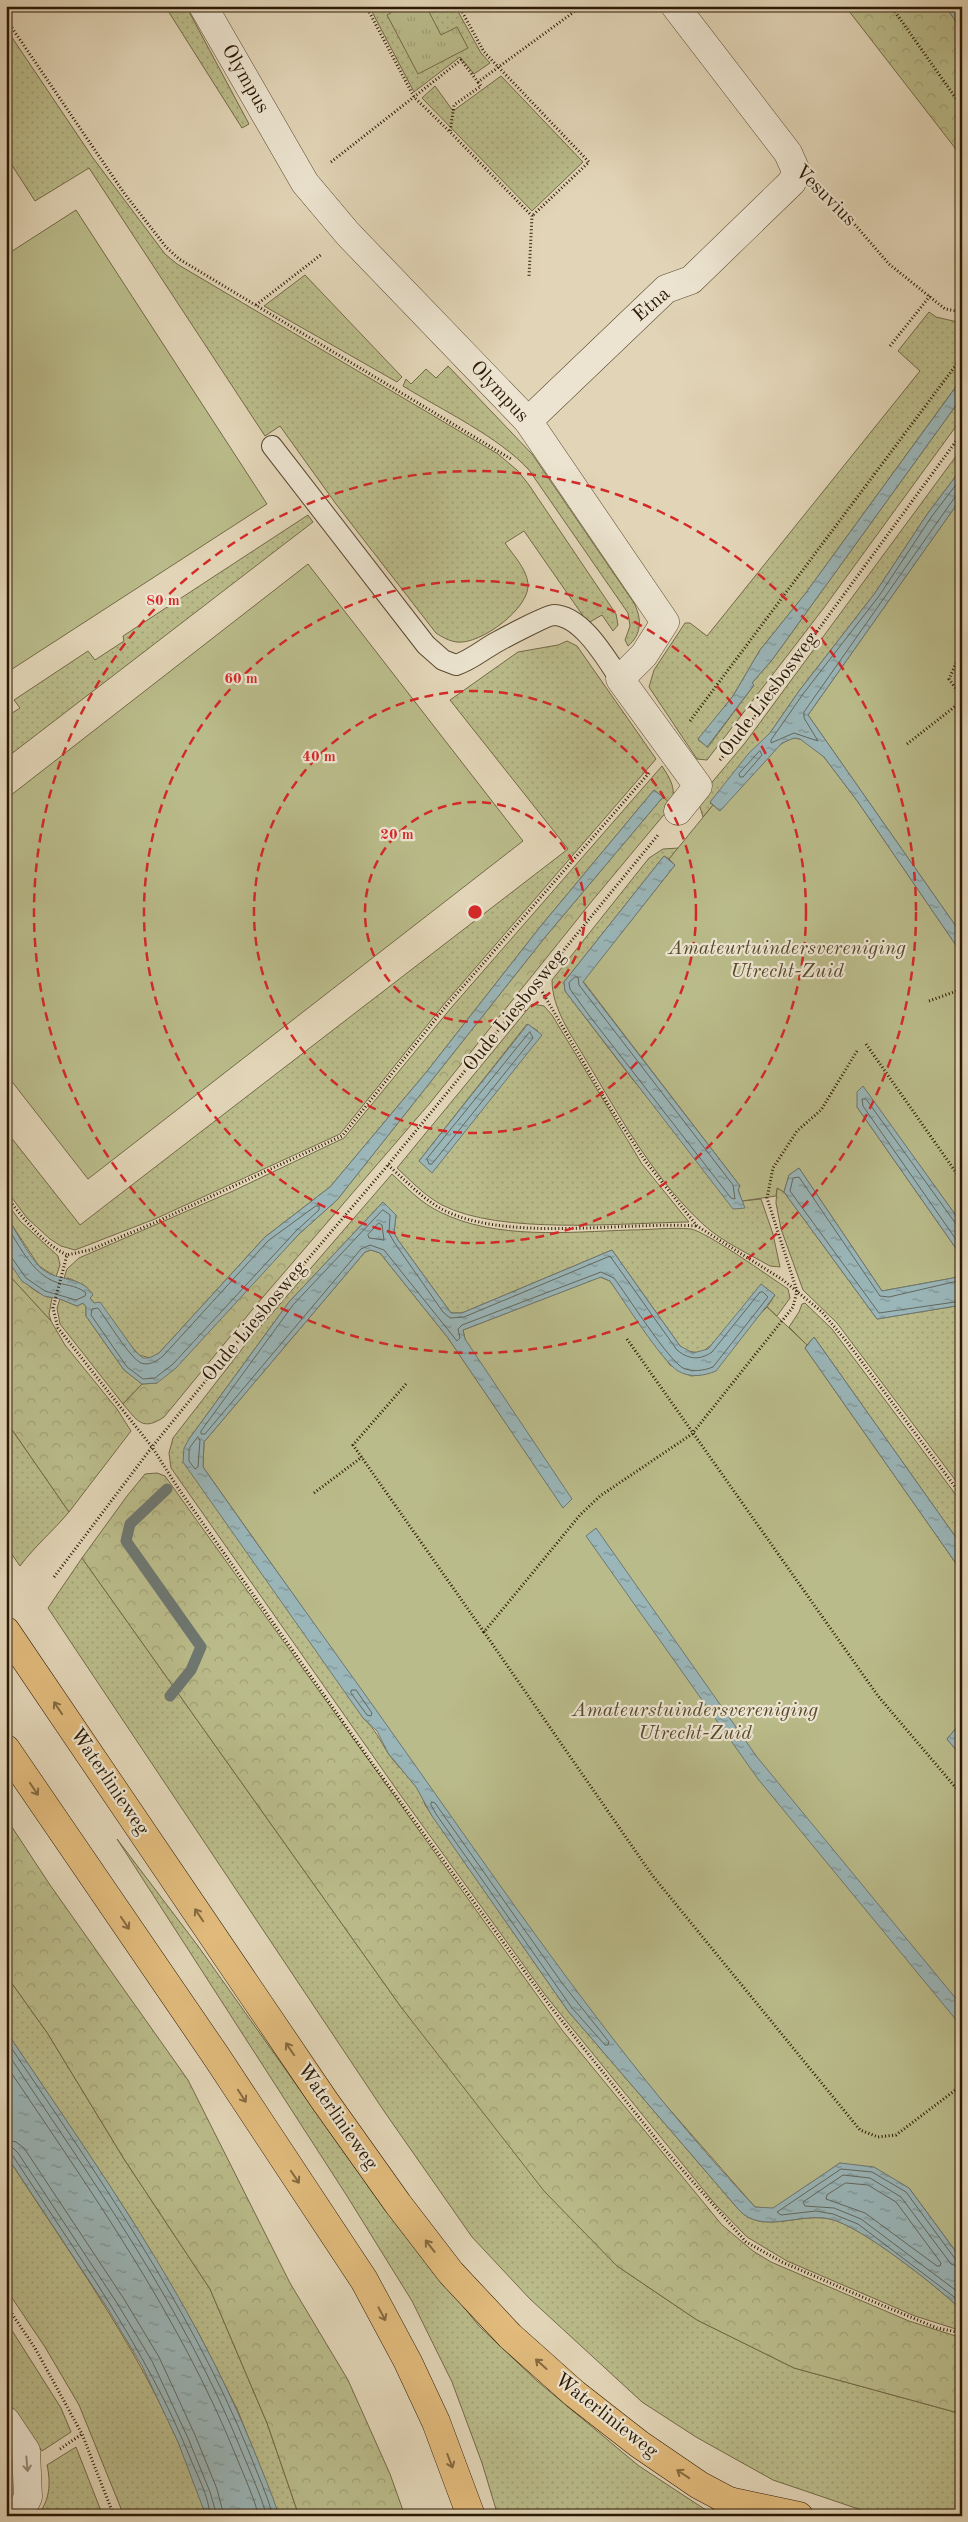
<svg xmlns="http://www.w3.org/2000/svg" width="968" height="2522" viewBox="0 0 968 2522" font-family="'Old Standard TT',serif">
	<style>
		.grass { fill: url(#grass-dots); stroke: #736a47; fill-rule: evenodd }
		.forest { fill: url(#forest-crowns); stroke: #736a47 }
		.park { fill: url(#park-tufts); stroke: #736a47 }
		.garden { fill: #babb8a; stroke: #736a47 }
		.water { fill: url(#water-ripples); stroke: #6e7771 }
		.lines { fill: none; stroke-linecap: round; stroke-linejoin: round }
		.shore { stroke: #63685e; stroke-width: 1 }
		.stream { stroke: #6e7771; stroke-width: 11 }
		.lane-casing { stroke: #5a4831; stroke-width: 22 }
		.street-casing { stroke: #5a4831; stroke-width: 29 }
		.primary-casing { stroke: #2c1904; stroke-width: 29 }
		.highway-casing { stroke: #2c1904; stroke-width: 29 }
		.path { stroke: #2c1904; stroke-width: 3; stroke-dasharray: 1 2.5; stroke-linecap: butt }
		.lane { stroke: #ece4d0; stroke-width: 20 }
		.street { stroke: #ece4d0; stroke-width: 28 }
		.primary { stroke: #e1ba7c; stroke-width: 28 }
		.highway { stroke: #e1ba7c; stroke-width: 28 }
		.oneway { stroke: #866a40 }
		.oneway2 { stroke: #968974 }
		.ring { fill: none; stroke: #d62828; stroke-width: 2.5; stroke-dasharray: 9 6 }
		.labels { text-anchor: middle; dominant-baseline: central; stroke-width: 4.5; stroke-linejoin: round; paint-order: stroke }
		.street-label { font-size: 20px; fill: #2c1904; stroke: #ece4d0 }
		.park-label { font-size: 20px; font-style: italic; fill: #574a2c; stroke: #ece4d0 }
		.centre { fill: #d62828; stroke: #ece4d0; stroke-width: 2.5 }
		.ring-label { font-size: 15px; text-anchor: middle; font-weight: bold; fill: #d62828; stroke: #ece4d0; stroke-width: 4.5; stroke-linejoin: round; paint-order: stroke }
	</style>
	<defs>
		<pattern id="grass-dots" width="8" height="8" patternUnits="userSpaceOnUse" patternTransform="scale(1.25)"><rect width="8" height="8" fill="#babb8a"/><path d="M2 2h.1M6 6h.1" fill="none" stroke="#a0a075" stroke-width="1.8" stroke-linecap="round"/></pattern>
		<pattern id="forest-crowns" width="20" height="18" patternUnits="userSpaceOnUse" patternTransform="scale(1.25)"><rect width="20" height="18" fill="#babb8a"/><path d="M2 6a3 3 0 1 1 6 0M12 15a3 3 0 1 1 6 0" fill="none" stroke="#a0a075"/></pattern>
		<pattern id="park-tufts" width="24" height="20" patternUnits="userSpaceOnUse" patternTransform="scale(1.25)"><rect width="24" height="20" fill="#babb8a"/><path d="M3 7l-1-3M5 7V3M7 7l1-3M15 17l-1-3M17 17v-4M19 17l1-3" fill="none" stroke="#a0a075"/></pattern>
		<pattern id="water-ripples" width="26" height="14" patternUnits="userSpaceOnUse" patternTransform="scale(1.25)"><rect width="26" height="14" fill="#9ab6b9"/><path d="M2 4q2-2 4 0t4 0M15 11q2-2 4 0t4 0" fill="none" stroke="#7e9394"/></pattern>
	</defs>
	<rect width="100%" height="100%" fill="#e2d5b7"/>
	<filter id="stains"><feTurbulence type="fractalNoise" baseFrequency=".004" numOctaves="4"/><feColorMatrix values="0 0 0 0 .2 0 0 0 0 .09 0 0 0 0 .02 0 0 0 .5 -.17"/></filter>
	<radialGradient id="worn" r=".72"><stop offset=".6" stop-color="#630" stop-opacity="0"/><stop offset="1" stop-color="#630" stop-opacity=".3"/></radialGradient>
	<g class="grass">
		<path d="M165,6H186L249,124L242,128Z"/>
		<path d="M369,6H455L481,53L490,63L474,74L460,57L414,92Z"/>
		<path d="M6,32L11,36L93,158L165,254L177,264L498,454L518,471L529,485L616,614L618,625L613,631L602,615L588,623L524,531L505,543C513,555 526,568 528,583C531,608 480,645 457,642C449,641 442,637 436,633L336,504L280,426L265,436L89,168L35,201L6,156Z"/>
		<path d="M501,76L583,162L532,211L422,98L435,86L453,111Z"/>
		<path d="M305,275L402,377L397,382L264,306Z"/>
		<path d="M929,312L936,317L962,323V370L958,375L960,381L805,594L760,650L733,696L698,740L708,747L754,685L752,683L772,660L962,397V418L823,609L707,760L697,759L649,687L654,670L685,623H690L707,636L920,371L898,351Z"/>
		<path d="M448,366L532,454L634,603C642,619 642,634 628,646L625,640L630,626L628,613L529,470C499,437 442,410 403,386L406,379L411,384L426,369L436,378Z"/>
		<path d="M962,448V468L928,513L875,593L799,691L770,733L710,803L713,805L703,817L699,804L703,793L745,743Z"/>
		<path d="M308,515L313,522L6,758V717L20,708L14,700L88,651L95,660L124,641L123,636Z"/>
		<path d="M567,641L577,646L656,759L445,1003L340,1134L155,1219L75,1250L61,1246L50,1239L27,1218L6,1190V1131L80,1225L568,849L450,700L518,652L558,645Z"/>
		<path d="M662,766C671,780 676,788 672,805L654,790L540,927L428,1070L330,1187L265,1237L159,1353L150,1358L139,1355L90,1298L85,1286L71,1279L64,1278L67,1269L79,1258L233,1191L344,1138L451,1008Z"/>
		<path d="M679,848L669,859L664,856L564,982L565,991L633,1080L742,1201L761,1199L773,1234L780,1267L770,1266C749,1254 723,1242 705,1226C655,1181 620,1117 586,1060C572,1036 552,1009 552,980L649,858L663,849Z"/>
		<path d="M532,1004L544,1006L552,1015L642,1164L689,1222C621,1223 500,1235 442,1205C425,1196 411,1181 397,1168ZM527,1024L538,1031L419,1161Z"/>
		<path d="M392,1174C407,1188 421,1203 440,1212C496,1240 569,1232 630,1230C650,1230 672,1227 691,1229C707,1232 770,1277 788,1289L790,1298L777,1316L767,1307L775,1295L701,1353L686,1351L680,1346L612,1250L462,1313H451L398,1240L394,1233L396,1215L383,1202L289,1302L189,1439L363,1718C376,1730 379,1739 388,1753C399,1770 421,1785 425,1805L568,2011L739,2210C762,2235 801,2212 830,2219C862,2226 936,2286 962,2310V2331L915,2316L787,2261L747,2237L715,2204L546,1996L399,1793L171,1468L169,1453L173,1438L249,1340Z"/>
		<path d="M777,1188L784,1192L877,1319L962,1305V1489L837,1323L803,1290L781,1229L776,1203Z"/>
		<path d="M6,1202L20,1221L58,1256L60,1265L56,1277L39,1266L6,1216Z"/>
		<path d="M6,1258C19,1276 29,1292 52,1298L49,1314L51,1321L6,1272Z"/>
		<path d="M60,1299L77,1306L83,1303L86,1307V1316L124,1370L142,1384L123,1404L60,1324L57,1308Z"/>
		<path d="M805,1303L832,1329L962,1503V1546L814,1337L807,1345L789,1327L799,1312L802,1304Z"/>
		<path d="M6,1421L69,1512C53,1531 35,1546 20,1566L6,1546Z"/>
		<path d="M82,1558L401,2007L617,2266L697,2320L794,2368L962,2414V2516H879L773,2480L696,2437L642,2402L530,2299L472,2237L386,2114L48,1608Z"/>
		<path d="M117,1839L198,1946L383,2207L479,2326L537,2381L639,2466L715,2516H498L482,2463L452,2382L412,2301L347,2196Z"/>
		<path d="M6,1975L48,2034L124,2159L210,2289L267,2423L299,2516H279L238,2411L199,2334L130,2217L6,2031Z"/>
		<path d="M6,2155C81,2271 165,2383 206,2516H124L79,2405L45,2347L6,2289Z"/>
		<path d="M6,2321L61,2408L71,2432L42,2451L6,2398Z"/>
		<path d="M76,2447L103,2516H37C50,2501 51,2483 47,2465Z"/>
	</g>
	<g class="forest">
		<path d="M845,6H945L962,30V157Z"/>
		<path d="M663,797L672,805L592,901L430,1103L257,1304L164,1417C142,1432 137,1420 123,1404L142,1384L157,1383L299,1234L337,1200L546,936Z"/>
		<path d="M6,1272L51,1321L65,1345L117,1409L131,1431L69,1512L6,1421Z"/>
		<path d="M157,1473L165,1476L562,2030L722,2225L753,2251L771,2262L909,2321L962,2338V2414L794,2368L697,2320L617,2266L544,2191L401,2007L82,1558L127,1496L145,1474Z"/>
		<path d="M6,1818L50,1885L188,2080L290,2283L348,2380L390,2474L405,2516H299L267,2423L210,2289L124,2159L48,2034L6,1975Z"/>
	</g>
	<path class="park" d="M403,6H426L441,35L457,27L468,48L418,74L387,15Z"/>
	<g class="garden">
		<path d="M76,210L267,504L6,673V255Z"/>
		<path d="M962,497V935L808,715Z"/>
		<path d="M308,564L523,841L88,1179L6,1074V799Z"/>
		<path d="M794,738L805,740L824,757L858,802L962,954V1224L863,1087L857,1107L962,1257V1275L953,1278L882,1291L799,1168L789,1175L784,1192L777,1188L776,1196L742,1201L738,1189L740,1186L583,981L675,865L669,859L713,805L720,811C738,790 768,745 794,738Z"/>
		<path d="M371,1250L380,1253L448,1338L563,1507L465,1339L463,1330L600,1277L610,1281L670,1365L691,1376L701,1375L767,1307L807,1345L805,1348L962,1572V1721L947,1739L962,1757V2260L909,2188L840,2163L773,2209L755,2207L656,2094L566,1980L203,1467L204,1442L365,1252Z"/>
	</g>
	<g class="water">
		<path d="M945,6H962V30Z"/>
		<path d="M962,370V397L772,660L752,683L754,685L707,747L698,739L733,696L760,650L805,594L958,384L960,381L958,375Z"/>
		<path d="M962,468V497L808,715L962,935V954L858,802L824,757L800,739L794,738L782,743L720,811L710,802L749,753L770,733L799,691L875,593L928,513Z"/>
		<path d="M654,790L663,797L546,936L337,1200L299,1234L176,1368L157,1383L142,1384L124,1370L86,1316V1307L83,1303L77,1306L60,1299L44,1296L22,1281L6,1258V1216C17,1232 26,1252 39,1266C54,1283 81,1274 93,1295L90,1298L94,1303L100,1302L135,1351L143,1358H149L159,1353L265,1237L330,1187L428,1070L540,927Z"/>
		<path d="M664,856L675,865L583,982L740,1186L738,1190L745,1208L733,1209L565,991L564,982Z"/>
		<path d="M528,1024L542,1035L432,1173L419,1161Z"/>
		<path d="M863,1086L962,1224V1257L857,1107V1092Z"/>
		<path d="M799,1168L882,1291L953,1278L962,1275V1305L877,1319L784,1192L789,1175Z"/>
		<path d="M383,1202L396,1215L394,1233L398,1240L451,1313H462L612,1250L680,1346L693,1353L708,1349L761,1284L775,1295L716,1371C704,1376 690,1378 678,1371C661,1360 624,1301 610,1281L601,1277L463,1330L465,1339L572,1499L563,1508L448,1338L380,1253L371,1250L365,1252L204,1442L203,1467C279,1576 358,1683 434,1792C535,1935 635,2079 755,2207L773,2208L840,2163L874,2167L909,2188L962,2260V2310C936,2286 861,2226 830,2219C800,2212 762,2235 739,2210L568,2011L432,1816L416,1787L388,1753L377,1731L363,1718L183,1462L184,1448L189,1439L289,1302Z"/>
		<path d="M814,1337L962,1546V1572L805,1348Z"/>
		<path d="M596,1528L757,1757L962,2006V2027L758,1779L586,1536Z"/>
		<path d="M962,1721V1757L947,1739Z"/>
		<path d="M6,2031C96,2165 192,2298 253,2448C262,2471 272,2493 279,2516H206L178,2442L142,2366L108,2309L6,2155Z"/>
	</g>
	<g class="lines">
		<g class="shore">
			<path d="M962,477L932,516L879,596L803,694L771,740V743L794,733L818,741L804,718V712L955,497L962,494"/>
			<path d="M760,751L762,755L743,777H740L739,774Z"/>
			<path d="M575,977H578L579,985L733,1185L735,1199L731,1198L588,1014L570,989L569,983Z"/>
			<path d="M530,1032L533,1038L432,1164H429L427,1159Z"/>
			<path d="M316,1206H319V1210L296,1231L173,1364L155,1378L143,1379L127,1367L91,1315L92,1309L98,1308C107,1320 130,1358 141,1363C149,1366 157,1361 163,1356L268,1241Z"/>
			<path d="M383,1210L390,1215L389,1233L394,1242L443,1312L450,1318L464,1317L610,1256L677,1350C688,1359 699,1361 712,1352L760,1292H763L768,1297L713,1367C703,1371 692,1372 683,1368C668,1360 627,1295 614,1278L601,1272L462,1325L458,1329L460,1338L457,1341L384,1250L370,1245L361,1249L205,1434H201V1431L293,1305Z"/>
			<path d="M379,1223L382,1225L384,1240L369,1238L368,1235Z"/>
			<path d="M6,1225C19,1245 31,1271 53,1281C64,1286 75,1284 86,1293L85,1296L76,1300L45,1291L26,1278L12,1258L6,1256"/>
			<path d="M962,1226L956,1224L866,1099H862L863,1106L962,1248"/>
			<path d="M962,1280L889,1297L880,1296L799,1177L793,1178L790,1191L879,1313L962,1301"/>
			<path d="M198,1437L200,1440L198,1467L195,1469L189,1461V1449Z"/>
			<path d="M352,1690H356L372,1713L371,1716L367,1715L351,1693Z"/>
			<path d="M432,1802L435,1803L562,1983L609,2042L608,2045H605L572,2008L436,1814L431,1805Z"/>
			<path d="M6,2040C95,2172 189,2304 249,2452C257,2473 267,2494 273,2516"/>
			<path d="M6,2051C92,2180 184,2308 242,2452C251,2473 260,2494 267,2516"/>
			<path d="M6,2065C90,2190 179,2315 236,2456C244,2476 253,2495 259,2516"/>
			<path d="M6,2140L16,2142L24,2148L124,2299L159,2357L195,2435L217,2489L224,2516"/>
			<path d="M6,2147L13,2148L18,2153L117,2303L152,2361L188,2438L210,2492L217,2516"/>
			<path d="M6,2154L13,2156C76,2253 145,2347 189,2455C196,2474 209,2495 210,2516"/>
			<path d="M846,2183L868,2185L896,2202L941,2263L940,2266H937L865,2213L826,2199L827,2195Z"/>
			<path d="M962,2262L956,2260L906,2192L872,2172L841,2169L777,2212L781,2215L816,2211L833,2214L858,2224L962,2303"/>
			<path d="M962,2268L951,2264L901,2197L870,2178L843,2175L803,2202L805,2206L834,2208L861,2219L962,2295"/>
		</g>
		<path class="stream" d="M167,1489L130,1524L126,1541L201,1647L191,1670L170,1696"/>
		<defs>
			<path id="lane" d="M272,446L426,645L443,660L456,665C471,660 481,651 495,643C504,638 547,615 554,615C582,616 605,657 620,679"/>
			<g id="street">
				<path d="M203,6L305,183L348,234L528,421L665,622L644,655L620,679L698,786L678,811"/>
				<path d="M528,421L666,289L691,280L792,182L796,171L788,153L675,6"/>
				<path d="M6,2421L26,2451L28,2497L19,2516"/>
			</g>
			<g id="primary">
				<path d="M6,1631L324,2100L398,2204L451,2273L510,2336L575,2394L639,2444L699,2485L746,2510"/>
				<path d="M6,1749L216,2056L364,2280L408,2362L436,2422L471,2516"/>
			</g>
			<path id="highway" d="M724,2500L799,2516"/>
		</defs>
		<use href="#lane" class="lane-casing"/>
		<use href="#street" class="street-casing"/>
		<use href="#primary" class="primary-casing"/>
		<use href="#highway" class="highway-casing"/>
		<g class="path">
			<path d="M366,6L414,97L450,132"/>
			<path d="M459,6L484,52L589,162L532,216"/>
			<path d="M891,6L962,107"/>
			<path d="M6,19L124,193L166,247L179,259L511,459"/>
			<path d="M478,82L481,86L454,105L450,132L532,216L529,276"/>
			<path d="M331,162L461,60L478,82L582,6"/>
			<path d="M825,190L889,264L945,309L962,312"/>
			<path d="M256,305L322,254"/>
			<path d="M890,346L930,296"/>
			<path d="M962,650L949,679L962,697"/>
			<path d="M690,721L962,357"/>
			<path d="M907,744L962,701"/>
			<path d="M720,760L742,734L962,433"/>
			<path d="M649,773L447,1005L342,1136L156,1222L90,1250L67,1255L53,1308L58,1328L152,1447L178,1488L372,1763L550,2006L665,2150L746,2242L782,2262L867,2299L937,2328L962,2333"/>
			<path d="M537,983L609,1106L646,1162L697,1226L783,1280L822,1312L847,1342L962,1496"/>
			<path d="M929,1001L962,989"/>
			<path d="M866,1044L962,1181"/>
			<path d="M857,1051L821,1110L797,1131L773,1168L767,1198L797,1291L793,1307L692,1434L600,1496L580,1515L484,1632L652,1875L860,2130L878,2137L896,2135L962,2085"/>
			<path d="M388,1165C405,1180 420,1196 438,1207C501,1244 624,1221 696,1226"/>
			<path d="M6,1196C23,1218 42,1243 67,1255"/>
			<path d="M627,1339L878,1696L962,1795"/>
			<path d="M406,1384L353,1445L484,1632"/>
			<path d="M314,1493L362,1457"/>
			<path d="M54,1577L152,1447L229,1352L388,1165L658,835"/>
			<path d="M6,2305L35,2348L82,2434L114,2516"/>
			<path d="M60,2449L82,2434"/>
		</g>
		<use href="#lane" class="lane"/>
		<use href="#street" class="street"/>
		<use href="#primary" class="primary"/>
		<use href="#highway" class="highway"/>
	</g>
	<defs><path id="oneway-shaft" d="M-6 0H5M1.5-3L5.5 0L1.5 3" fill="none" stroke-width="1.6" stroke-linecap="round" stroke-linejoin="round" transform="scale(1.25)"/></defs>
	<g class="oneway">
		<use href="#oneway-shaft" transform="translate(58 1708) rotate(-124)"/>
		<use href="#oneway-shaft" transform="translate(34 1789) rotate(56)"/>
		<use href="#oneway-shaft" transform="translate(199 1915) rotate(-124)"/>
		<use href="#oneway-shaft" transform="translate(125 1923) rotate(56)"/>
		<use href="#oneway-shaft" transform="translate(290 2049) rotate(-124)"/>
		<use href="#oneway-shaft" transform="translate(242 2096) rotate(57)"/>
		<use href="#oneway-shaft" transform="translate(295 2177) rotate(56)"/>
		<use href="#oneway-shaft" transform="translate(430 2246) rotate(-128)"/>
		<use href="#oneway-shaft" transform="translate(382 2314) rotate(62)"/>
		<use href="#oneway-shaft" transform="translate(541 2364) rotate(-138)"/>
		<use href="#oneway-shaft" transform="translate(450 2461) rotate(69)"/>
		<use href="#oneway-shaft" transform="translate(683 2474) rotate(-146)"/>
	</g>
	<use class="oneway2" href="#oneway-shaft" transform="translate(27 2464) rotate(85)"/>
	<g class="ring">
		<circle cx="475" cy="912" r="110"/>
		<circle cx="475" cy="912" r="221"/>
		<circle cx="475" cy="912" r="331"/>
		<circle cx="475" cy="912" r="441"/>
	</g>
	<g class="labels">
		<g class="street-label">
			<text transform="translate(245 79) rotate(60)">Olympus</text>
			<text transform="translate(825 196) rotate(45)">Vesuvius</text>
			<text transform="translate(652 305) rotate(-40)">Etna</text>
			<text transform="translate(499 392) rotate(47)">Olympus</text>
			<text transform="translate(769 695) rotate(-53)">Oude Liesbosweg</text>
			<text transform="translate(515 1011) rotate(-51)">Oude Liesbosweg</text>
			<text transform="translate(255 1322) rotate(-50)">Oude Liesbosweg</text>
			<text transform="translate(109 1782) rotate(56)">Waterlinieweg</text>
			<text transform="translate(337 2117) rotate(55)">Waterlinieweg</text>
			<text transform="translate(606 2416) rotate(38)">Waterlinieweg</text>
		</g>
		<g class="park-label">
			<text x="787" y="949">Amateurtuindersvereniging<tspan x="787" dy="23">Utrecht-Zuid</tspan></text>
			<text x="695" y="1711">Amateurstuindersvereniging<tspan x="695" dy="23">Utrecht-Zuid</tspan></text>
		</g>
	</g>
	<circle cx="475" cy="912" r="8" class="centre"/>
	<g class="ring-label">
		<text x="163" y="605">80 m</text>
		<text x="241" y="683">60 m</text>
		<text x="319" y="761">40 m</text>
		<text x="397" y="839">20 m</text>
	</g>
	<rect width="968" height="2522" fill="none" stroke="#e2d5b7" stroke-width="25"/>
	<rect x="8" y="8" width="953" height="2507" fill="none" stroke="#2c1904" stroke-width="2.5"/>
	<rect x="12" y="12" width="943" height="2497" fill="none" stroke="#2c1904"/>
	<rect width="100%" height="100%" filter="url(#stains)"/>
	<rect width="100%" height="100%" fill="url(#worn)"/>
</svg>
